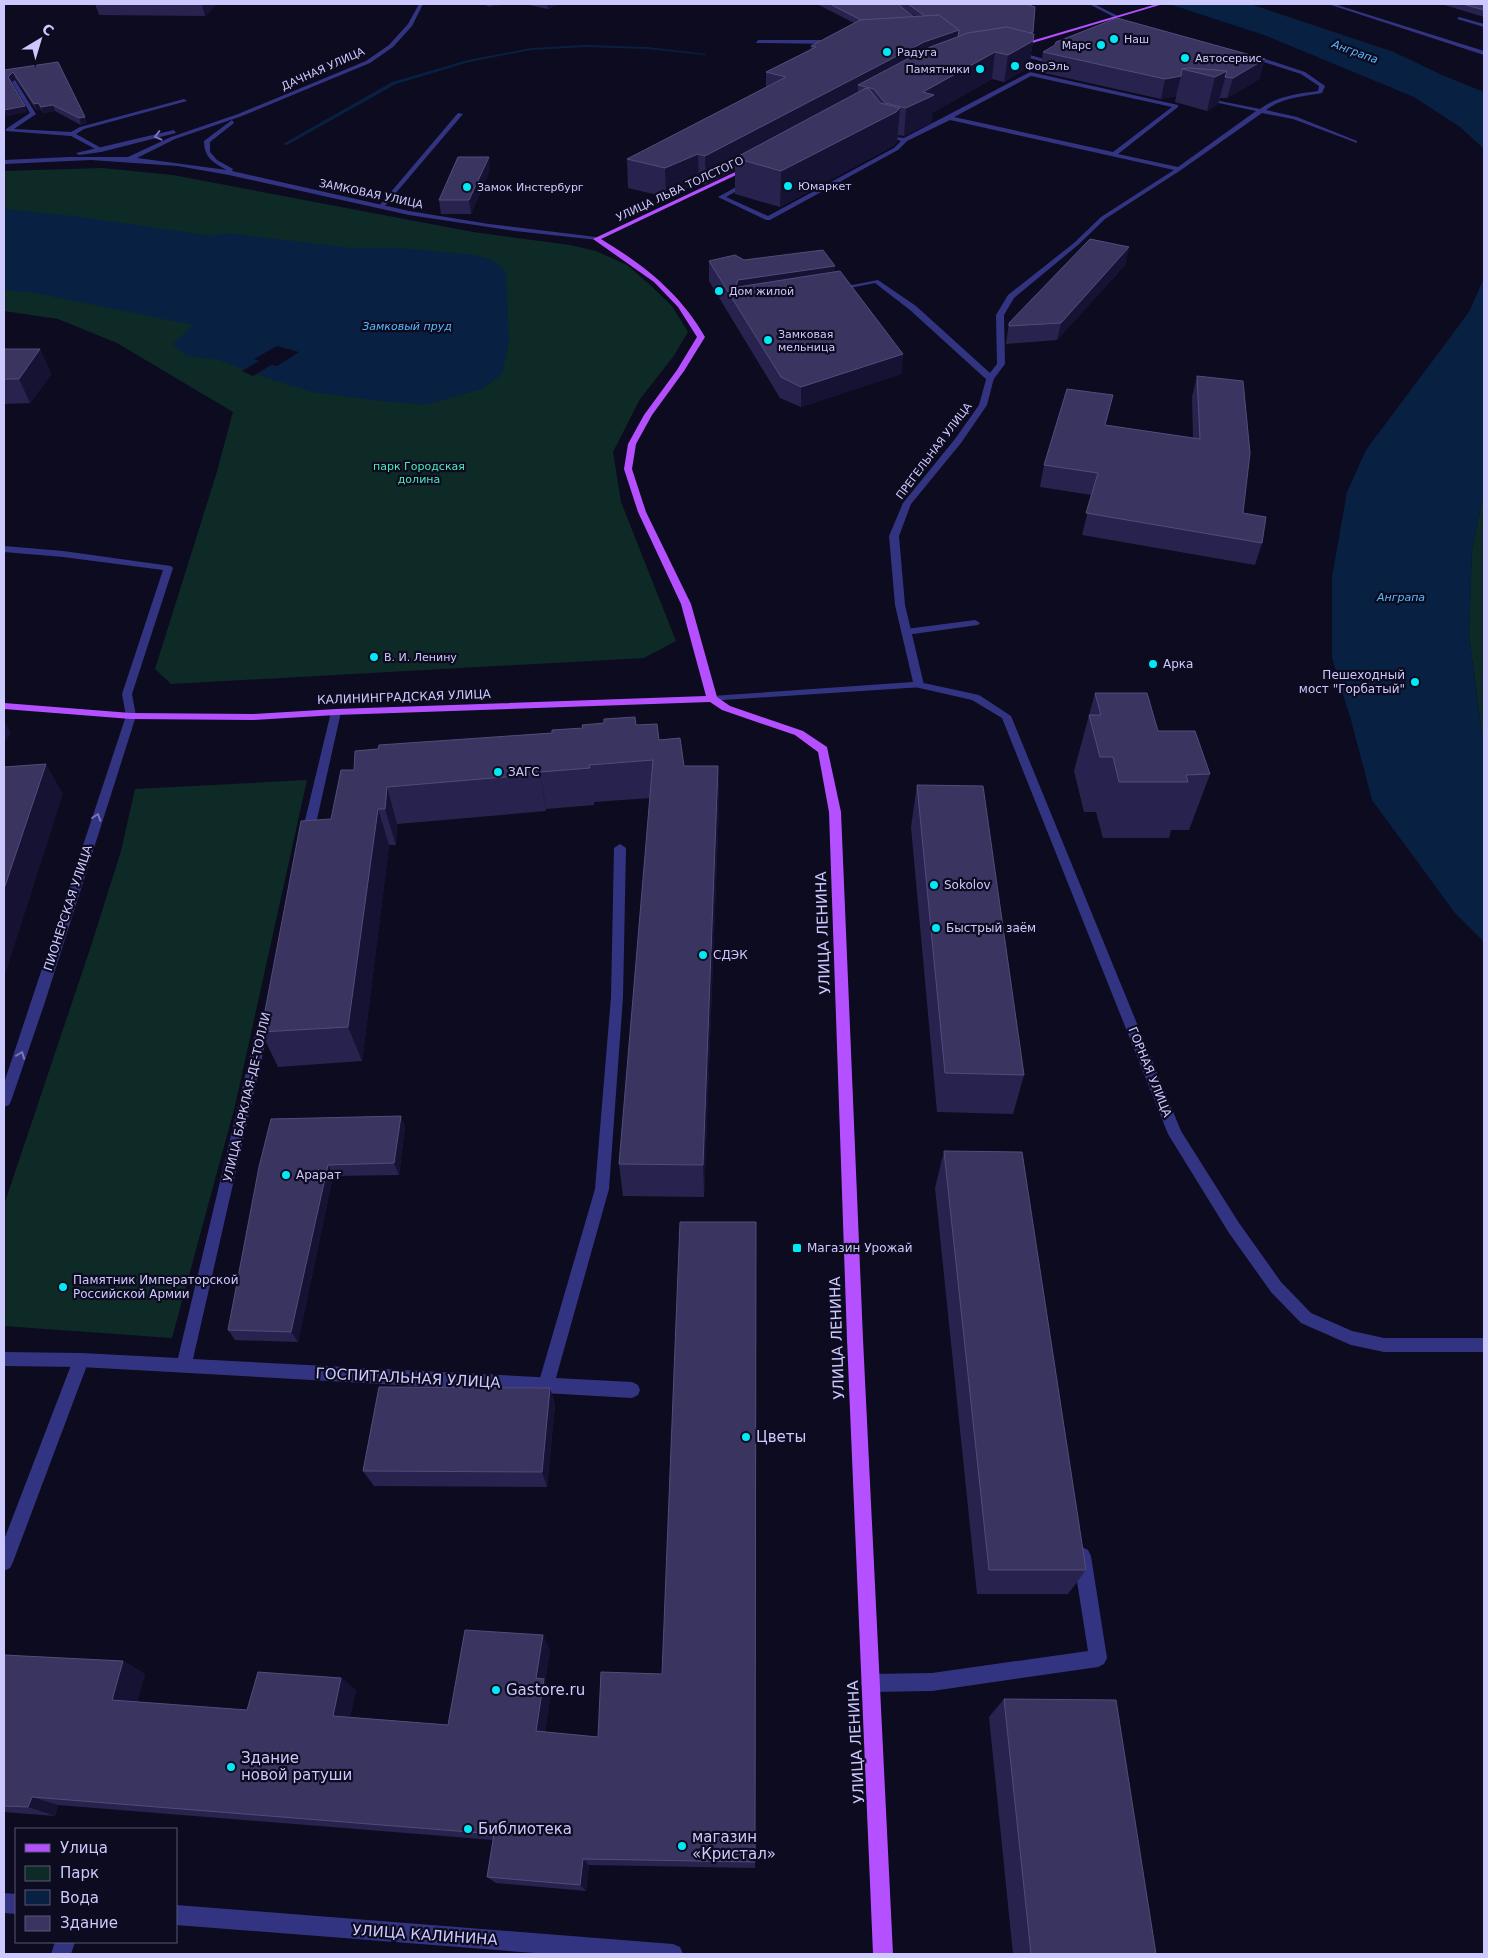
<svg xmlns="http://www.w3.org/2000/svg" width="1488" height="1958" viewBox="0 0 1488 1958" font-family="'DejaVu Sans',sans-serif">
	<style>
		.green { fill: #0e2a27 }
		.water { fill: #082041 }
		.pier { fill: #0d0b1f }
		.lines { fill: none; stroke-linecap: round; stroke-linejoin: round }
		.stream { fill: #082041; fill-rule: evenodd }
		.service { fill: #333481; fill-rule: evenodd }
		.pedestrian { fill: #333481; fill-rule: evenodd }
		.minor { fill: #333481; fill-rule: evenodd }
		.tertiary { fill: #333481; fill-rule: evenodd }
		.primary { fill: #b450ff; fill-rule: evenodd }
		.wall { fill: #28234e }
		.shaded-wall { fill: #161233 }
		.building { fill: #3a3461; stroke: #514c7a }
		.oneway { stroke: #7877ba }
		.poi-dot { fill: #00e9f4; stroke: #0d0b1f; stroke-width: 2 }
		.labels { text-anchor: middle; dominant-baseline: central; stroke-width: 4.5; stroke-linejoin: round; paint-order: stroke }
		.far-poi-label { font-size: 11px; fill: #ccc9ff; stroke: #0d0b1f; text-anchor: start }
		.far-water-label { font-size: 11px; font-style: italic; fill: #57bbff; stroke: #0d0b1f }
		.far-street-label { font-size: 11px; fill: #ccc9ff; stroke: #0d0b1f }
		.far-park-label { font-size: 11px; fill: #4fe6b8; stroke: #0d0b1f }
		.poi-label { font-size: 12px; fill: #ccc9ff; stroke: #0d0b1f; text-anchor: start }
		.street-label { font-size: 12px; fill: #ccc9ff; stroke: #0d0b1f }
		.near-street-label { font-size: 15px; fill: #ccc9ff; stroke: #0d0b1f }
		.near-poi-label { font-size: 15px; fill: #ccc9ff; stroke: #0d0b1f; text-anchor: start }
	</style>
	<rect width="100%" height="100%" fill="#0d0b1f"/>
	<g class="green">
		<path d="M102,168L173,175L473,232L570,245L596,251L627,265L649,284L672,306L688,332L673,357L640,399L613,452L621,502L676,641L644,658L171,684L155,669L216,475L233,412L117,343L58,319L4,311V171Z"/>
		<path d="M1484,491V751L1469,634L1472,550Z"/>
		<path d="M307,780L235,1106L172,1338L4,1326V1205L91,946L121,851L135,789Z"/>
	</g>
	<g class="water">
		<path d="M1169,4H1250L1394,52L1442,75L1484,92V152L1482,147L1460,127L1414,97L1264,35Z"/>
		<path d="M4,209L81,217L211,236L227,233L352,248H402L475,255L492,260L504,269L506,275L509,342L502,374L482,389L424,405L372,400L312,392L261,376L219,360L187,356L173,344L193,325L35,293L4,290Z"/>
		<path d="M1484,278V491L1472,550L1469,634L1484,751V942L1455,913L1372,800L1351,720L1332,658V577L1347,492L1366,450L1469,312Z"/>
	</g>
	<path class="pier" d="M277,346L299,352L277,366L271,365L253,376L242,371L259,361L254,359Z"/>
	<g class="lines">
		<path class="stream" d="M585,45L647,47L707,54L705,55L647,49L585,47L531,50L469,62L396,84L287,145L283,144L392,82L468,60L531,48Z"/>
		<g class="service">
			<path d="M1459,17L1484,24V27L1457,19Z"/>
			<path d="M1016,51L1051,61L1052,62L1044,67H1040V65L1044,62L1014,54Z"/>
			<path d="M1250,54L1305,72L1325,86L1322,93C1301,97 1283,97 1266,110L1297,117L1357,141V143L1293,119L1262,113L1181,170L1105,219L1078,245L1014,298L1004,315L1005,364L993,380H987L910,310L875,283L835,291L831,289L878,280L916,306L990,373L997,364L996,315L1008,295L1074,243L1101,217L1174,170L950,120L907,141L898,150L770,220H766L718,197L747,181H751V183L726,197L768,216L894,148L901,141L895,139V137L904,138L1030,72L1178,105V107L1118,154L1178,167L1256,111L1200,99V97L1260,109C1278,96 1296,94 1318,91L1319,86L1301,74L1248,57ZM1031,76L1172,107L1113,152L954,117Z"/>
			<path d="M15,80L36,114L14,129L71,132L80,127L184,99L187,101L84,129L76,134L103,149L101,152L71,136L6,131V129L30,113L12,82Z"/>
			<path d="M458,113L463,114L383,208H379V206Z"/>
			<path d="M4,546L63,551L171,566L173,568L132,694L136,716L135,718H127L126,716L122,694L163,570L63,557L4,552Z"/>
			<path d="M975,620L980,623L978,625L906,635L901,632L906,629Z"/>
			<path d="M919,682L979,695L1011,716L1181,1131L1239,1223L1281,1282L1311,1313L1352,1331L1384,1338H1484V1352H1384L1351,1345L1301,1323L1271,1292L1229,1233L1168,1134L1002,718L972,700L915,687L914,685Z"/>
			<path d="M620,844L626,848L623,997L609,1189L554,1385L552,1390L546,1393L540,1390L538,1385L595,1189L611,997L614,848Z"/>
			<path d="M81,1353L86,1355L89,1360L13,1562L10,1568L4,1571V1540L73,1360L76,1355Z"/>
			<path d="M1082,1547L1088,1550L1091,1556L1107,1658L1104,1664L1098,1667L932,1691L870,1692L864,1689L861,1683L864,1677L870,1674L932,1673L1088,1651L1073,1556L1076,1550Z"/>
			<path d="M55,1942H75L71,1954H51Z"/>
		</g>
		<g class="pedestrian">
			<path d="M4,1893L16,1894V1914L4,1913Z"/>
			<path d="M176,1905L673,1944L680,1947L683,1954H548L176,1925Z"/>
		</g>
		<g class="minor">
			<path d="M419,4H423L412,26L393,47L370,63L242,116L175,139L137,158L227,170C214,163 204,158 204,141L232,120L234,123L210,142V152L217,160L233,169L232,171L409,211L489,224L596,237L599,239L598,240L515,231L409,215L229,175L178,166L91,160L4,164V160L69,157H128L171,137L238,114L366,61L389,45L408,24Z"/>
			<path d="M1089,4H1094L1118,16L1114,17Z"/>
			<path d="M758,40H835L838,42L835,44L756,43Z"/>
			<path d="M174,130L176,133L101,152L79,155L76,153Z"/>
			<path d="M987,376L994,378L987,405L961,443L911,504L899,536L905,605L924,685L923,687L708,701L707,699L708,697L712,696L913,682L895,605L889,536L903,503L955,439L979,405Z"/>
			<path d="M336,709L341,712L313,837L307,841L301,837L331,712Z"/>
			<path d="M131,713L136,716L44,1005L11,1101L9,1105L4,1107V1083L126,716Z"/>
			<path d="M265,1013L270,1014L271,1018L193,1359L632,1382L638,1385L640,1390L638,1395L632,1398L81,1367L4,1366V1352L81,1353L178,1358L259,1018L260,1014Z"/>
		</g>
		<path class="tertiary" d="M1328,4H1334L1484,51V55Z"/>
		<g class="primary">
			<path d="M1157,4H1163L1019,47L1014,46Z"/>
			<path d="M748,166L753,167L601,239C644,265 680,293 705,337L684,371L652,415L636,444L632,469L646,512L691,604L717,697L730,706L803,731L827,747L841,812L863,1339L893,1954H873L847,1339L829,812L818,752L795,735L722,710L710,702L336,715L253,720L131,719L4,709V703L131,713L253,714L336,709L706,696L681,604L638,512L624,469L628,444L644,415L677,370L697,337L678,307L654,282L593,239Z"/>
		</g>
	</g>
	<g class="wall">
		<path d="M95,4H217L205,16L99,15Z"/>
		<path d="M482,4H503L491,7Z"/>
		<path d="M524,4H559L548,9Z"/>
		<path d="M817,4H898L914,17H916L898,4H1025L1033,33V41L1029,67L1004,82L992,79L932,113L931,123L904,136L898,135L897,142L893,146L780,207L735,194V170L706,185L699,183L666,197L628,188L627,159L766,87V72L811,49V46L854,23Z"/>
		<path d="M1441,4H1484V17Z"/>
		<path d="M1043,52L1260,79L1227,98H1220L1218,104L1207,111L1175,102L1176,96L1161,99L1040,72Z"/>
		<path d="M58,62L87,123L81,125L55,111L43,113L41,110H36L15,78L11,82L25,106L27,112L4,70Z"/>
		<path d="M490,170L471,214H441L439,200Z"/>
		<path d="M744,260L835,272L903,354L901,374L801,407L780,398L709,281V261Z"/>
		<path d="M1126,264L1057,340L1006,344L1009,323Z"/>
		<path d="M4,349H40L51,374L30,403L4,404Z"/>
		<path d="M1197,376L1243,513L1262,543L1255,565L1082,535L1092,495L1040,487L1044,465L1106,425L1193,438L1192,397Z"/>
		<path d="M1095,693L1158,731L1210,774L1189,830H1171L1169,838H1103L1096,812H1084L1074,771Z"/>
		<path d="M636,725L659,740L684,766H718L719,803L704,1197L623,1196L619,1164L650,798L594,802V805L546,809V811L397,824L396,845H389L362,1061L278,1067L261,1032L331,819L354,770L378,749Z"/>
		<path d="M917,785L1024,1075L1013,1114L937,1112L911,827Z"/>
		<path d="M401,1116L405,1127L399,1175L333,1176L298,1342L235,1340L228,1330L259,1167Z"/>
		<path d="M944,1151L1086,1570L1068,1594H977L935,1188Z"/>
		<path d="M550,1388L555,1405L547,1487L374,1486L363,1471Z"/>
		<path d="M550,1649L545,1681L551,1691L545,1732L755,1862V1868L589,1865L586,1891L496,1883L487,1877L493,1840L58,1805L55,1816L4,1812V1655L123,1661L145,1674L137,1702L247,1710L341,1678L356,1690L350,1717L448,1725Z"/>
		<path d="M1004,1699L1156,1954H1013L989,1717Z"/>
	</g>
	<g class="shaded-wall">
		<path d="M202,4H217L205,16Z"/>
		<path d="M491,4H503L491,7Z"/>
		<path d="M547,4H559L548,9Z"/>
		<path d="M959,30L956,56L874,89L858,85L857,104L735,158V170L706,185L705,156L924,42Z"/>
		<path d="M1033,41L1029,67L1004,82L1008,55Z"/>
		<path d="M995,52L992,79L932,113L931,123L904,136L906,108L923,92Z"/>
		<path d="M1265,59L1260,79L1227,98L1233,78Z"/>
		<path d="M1227,71L1218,104L1207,111L1215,77Z"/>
		<path d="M13,72L15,78L10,83L8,77Z"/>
		<path d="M1181,76L1176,96L1161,99L1165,79Z"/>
		<path d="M38,103L41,110H36L34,104Z"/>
		<path d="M53,105L55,111L43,113L41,107Z"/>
		<path d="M25,106L27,112L4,117V110Z"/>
		<path d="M900,108L897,142L893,146L780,207L781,171Z"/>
		<path d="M85,117L87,123L81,125L79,118Z"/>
		<path d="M698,154L699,183L666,197L665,168Z"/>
		<path d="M489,157L490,170L471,214L469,200Z"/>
		<path d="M1129,247L1126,264L1057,340L1061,323Z"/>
		<path d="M835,266L834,285L738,299L736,286L738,280Z"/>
		<path d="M40,349L51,374L30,403L19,379Z"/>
		<path d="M903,354L901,374L801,407V387Z"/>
		<path d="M4,720L11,733L4,743Z"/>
		<path d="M46,764L63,794L4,978V889Z"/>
		<path d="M718,766L719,803L704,1197L703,1165Z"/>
		<path d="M540,772L546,809V811L540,774Z"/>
		<path d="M387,787L397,824L396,845L385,809Z"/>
		<path d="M378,809L389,845L362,1061L348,1027Z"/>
		<path d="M401,1116L405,1127L399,1175L394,1163Z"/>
		<path d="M328,1165L333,1176L298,1342L291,1332Z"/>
		<path d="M550,1388L555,1405L547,1487L542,1472Z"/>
		<path d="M543,1635L550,1649L545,1681L551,1691L544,1742L536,1731V1678Z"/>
		<path d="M123,1661L145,1674L135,1711L112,1700Z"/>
		<path d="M341,1678L356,1690L348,1727L333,1716Z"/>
		<path d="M32,1797L58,1805L55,1816L28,1807Z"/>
		<path d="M583,1859L589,1865L586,1891L580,1885Z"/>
	</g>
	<g class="building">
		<path d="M830,4H898L914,17L861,20Z"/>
		<path d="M908,4H1025L1035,7L1033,32L1029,33L1007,27L968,33L958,37L959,30L939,15L925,16Z"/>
		<path d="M1463,4H1484V10Z"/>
		<path d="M939,15L959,30L924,42L705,156L698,154L665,168L627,159L786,77L766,72L816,47L811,46L860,20Z"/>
		<path d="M1117,18L1265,59L1233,78L1225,77L1227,71L1189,68L1182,69L1181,76L1165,79L1043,52L1055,45L1056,42Z"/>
		<path d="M1007,27L1034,34L1033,41L1008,55L995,52L923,92L934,95L906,108L885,103L874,89L858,85L930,47L968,33Z"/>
		<path d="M58,62L85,117L79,118L53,105L41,107L38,103L34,104L13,72L8,77L25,106L4,110V70Z"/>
		<path d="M1189,68L1227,71L1215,77L1182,69Z"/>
		<path d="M866,88L869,89L880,103L900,108L896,112L781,171L735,158Z"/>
		<path d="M458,157H489L469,200H439Z"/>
		<path d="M1090,239L1129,247L1061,323L1009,326V323Z"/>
		<path d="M823,250L835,266L738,280L736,286L738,287L840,271L903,354L801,387L781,377L709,261L735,255L744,260Z"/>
		<path d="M4,349H40L19,379H4Z"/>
		<path d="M1197,376L1243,381L1250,453L1243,513L1266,517L1262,543L1086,513L1098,473L1044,465L1067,389L1113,395L1105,425L1200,439Z"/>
		<path d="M1095,693H1147L1158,731H1195L1210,774L1186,775L1188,782H1119L1113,757H1100L1089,715H1101Z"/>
		<path d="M635,717L636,725L657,724L659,740L680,738L684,766H718L703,1165L619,1164L653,760L589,765L590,768L540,772V774L387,787L385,809H378L348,1027L261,1032L301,821L331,819L341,770H354L355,751L378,749L379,745L552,733V730L583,728L582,725L604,723V719Z"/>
		<path d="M46,764L4,889V767Z"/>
		<path d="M917,785L983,786L1024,1075L945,1073Z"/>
		<path d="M401,1116L394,1163L328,1165L291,1332L228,1330L259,1167L271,1119Z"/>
		<path d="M944,1151L1022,1152L1086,1570H989Z"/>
		<path d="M680,1222H756L755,1862L583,1859L580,1885L487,1877L494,1834L32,1797L28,1807L4,1806V1655L123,1661L112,1700L247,1710L258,1672L341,1678L333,1716L448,1725L465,1630L543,1635L536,1678L544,1679L536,1731L598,1737L601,1672L662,1674Z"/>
		<path d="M379,1387L550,1388L542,1472L363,1471Z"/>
		<path d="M1004,1699L1116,1700L1156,1954H1031Z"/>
	</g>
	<defs><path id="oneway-chevron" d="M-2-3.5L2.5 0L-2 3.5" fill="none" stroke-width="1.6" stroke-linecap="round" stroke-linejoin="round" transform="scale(1.25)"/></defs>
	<g class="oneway">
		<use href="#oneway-chevron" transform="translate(158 136) rotate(166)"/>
		<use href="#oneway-chevron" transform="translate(97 817) rotate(-72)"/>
		<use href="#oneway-chevron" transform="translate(21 1055) rotate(-69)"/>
	</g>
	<g class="poi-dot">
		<circle cx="1114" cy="39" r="5"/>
		<circle cx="1101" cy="45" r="5"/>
		<circle cx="887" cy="52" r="5"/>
		<circle cx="1185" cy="58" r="5"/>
		<circle cx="1015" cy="66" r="5"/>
		<circle cx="980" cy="69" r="5"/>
		<circle cx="788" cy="186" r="5"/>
		<circle cx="467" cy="187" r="5"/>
		<circle cx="719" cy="291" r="5"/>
		<circle cx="768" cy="340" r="5"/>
		<circle cx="374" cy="657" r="5"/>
		<circle cx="1153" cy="664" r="5"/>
		<circle cx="1415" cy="682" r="5"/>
		<circle cx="498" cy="772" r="5"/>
		<circle cx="934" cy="885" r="5"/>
		<circle cx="936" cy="928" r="5"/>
		<circle cx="703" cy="955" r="5"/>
		<circle cx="286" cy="1175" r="5"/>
		<rect x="792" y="1243" width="10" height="10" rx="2.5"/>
		<circle cx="63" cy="1287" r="5"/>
		<circle cx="746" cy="1437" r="5"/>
		<circle cx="496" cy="1690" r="5"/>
		<circle cx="231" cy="1767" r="5"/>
		<circle cx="468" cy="1829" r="5"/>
		<circle cx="682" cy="1846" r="5"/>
	</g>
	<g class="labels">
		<g class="far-poi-label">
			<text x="1124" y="39">Наш</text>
			<text x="1091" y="45" text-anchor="end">Марс</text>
			<text x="897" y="52">Радуга</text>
			<text x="1195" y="58">Автосервис</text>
			<text x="1025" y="66">ФорЭль</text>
			<text x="970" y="69" text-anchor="end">Памятники</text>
			<text x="798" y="186">Юмаркет</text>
			<text x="477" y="187">Замок Инстербург</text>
			<text x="729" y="291">Дом жилой</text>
			<text x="778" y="334">Замковая<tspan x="778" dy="13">мельница</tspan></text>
			<text x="384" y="657">В. И. Ленину</text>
		</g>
		<g class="far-water-label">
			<text transform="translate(1355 52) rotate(20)">Анграпа</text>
			<text x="407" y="326">Замковый пруд</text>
			<text x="1401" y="597">Анграпа</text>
		</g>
		<g class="far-street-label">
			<text transform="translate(323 69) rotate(-24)">ДАЧНАЯ УЛИЦА</text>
			<text transform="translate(680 189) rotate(-25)">УЛИЦА ЛЬВА ТОЛСТОГО</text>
			<text transform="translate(371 194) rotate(12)">ЗАМКОВАЯ УЛИЦА</text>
			<text transform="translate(934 451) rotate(-53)">ПРЕГЕЛЬНАЯ УЛИЦА</text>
		</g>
		<g class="far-park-label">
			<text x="419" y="466">парк Городская<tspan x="419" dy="13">долина</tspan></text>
		</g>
		<g class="poi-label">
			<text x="1163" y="664">Арка</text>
			<text x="1405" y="675" text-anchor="end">Пешеходный<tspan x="1405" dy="14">мост "Горбатый"</tspan></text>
			<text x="508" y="772">ЗАГС</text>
			<text x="944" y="885">Sokolov</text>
			<text x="946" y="928">Быстрый заём</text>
			<text x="713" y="955">СДЭК</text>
			<text x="296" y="1175">Арарат</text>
			<text x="807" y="1248">Магазин Урожай</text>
			<text x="73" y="1280">Памятник Императорской<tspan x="73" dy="14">Российской Армии</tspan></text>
		</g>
		<g class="street-label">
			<text transform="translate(404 697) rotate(-2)">КАЛИНИНГРАДСКАЯ УЛИЦА</text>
			<text transform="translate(68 908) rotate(-72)">ПИОНЕРСКАЯ УЛИЦА</text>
			<text transform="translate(1150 1072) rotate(68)">ГОРНАЯ УЛИЦА</text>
			<text transform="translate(247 1097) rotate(-77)">УЛИЦА БАРКЛАЯ-ДЕ-ТОЛЛИ</text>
		</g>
		<g class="near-street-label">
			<text transform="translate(823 933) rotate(-92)">УЛИЦА ЛЕНИНА</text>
			<text transform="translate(837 1338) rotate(-92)">УЛИЦА ЛЕНИНА</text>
			<text transform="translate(408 1378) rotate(3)">ГОСПИТАЛЬНАЯ УЛИЦА</text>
			<text transform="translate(856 1742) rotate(-93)">УЛИЦА ЛЕНИНА</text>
			<text transform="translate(425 1935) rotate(4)">УЛИЦА КАЛИНИНА</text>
		</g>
		<g class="near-poi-label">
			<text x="756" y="1437">Цветы</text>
			<text x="506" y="1690">Gastore.ru</text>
			<text x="241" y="1758">Здание<tspan x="241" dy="17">новой ратуши</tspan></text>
			<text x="478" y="1829">Библиотека</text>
			<text x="692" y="1837">магазин<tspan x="692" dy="17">«Кристал»</tspan></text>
		</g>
	</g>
	<rect width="1488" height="1958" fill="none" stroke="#ccc9ff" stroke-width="10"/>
	<rect x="15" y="1828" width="162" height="115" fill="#0d0b1f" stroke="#595779"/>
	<rect x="25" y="1844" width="25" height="8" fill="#b450ff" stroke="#595779"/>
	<text x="60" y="1853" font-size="15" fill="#ccc9ff">Улица</text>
	<rect x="25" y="1866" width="25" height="15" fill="#0e2a27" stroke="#595779"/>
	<text x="60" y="1878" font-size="15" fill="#ccc9ff">Парк</text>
	<rect x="25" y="1890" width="25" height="15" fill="#082041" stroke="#595779"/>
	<text x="60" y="1903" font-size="15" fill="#ccc9ff">Вода</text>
	<rect x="25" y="1916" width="25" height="15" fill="#3a3461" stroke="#595779"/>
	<text x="60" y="1928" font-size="15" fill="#ccc9ff">Здание</text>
	<g transform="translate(40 40) rotate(38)" stroke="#0d0b1f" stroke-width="4" paint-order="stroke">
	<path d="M0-4L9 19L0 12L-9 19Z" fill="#ccc9ff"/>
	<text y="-8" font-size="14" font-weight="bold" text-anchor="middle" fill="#ccc9ff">С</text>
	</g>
</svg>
